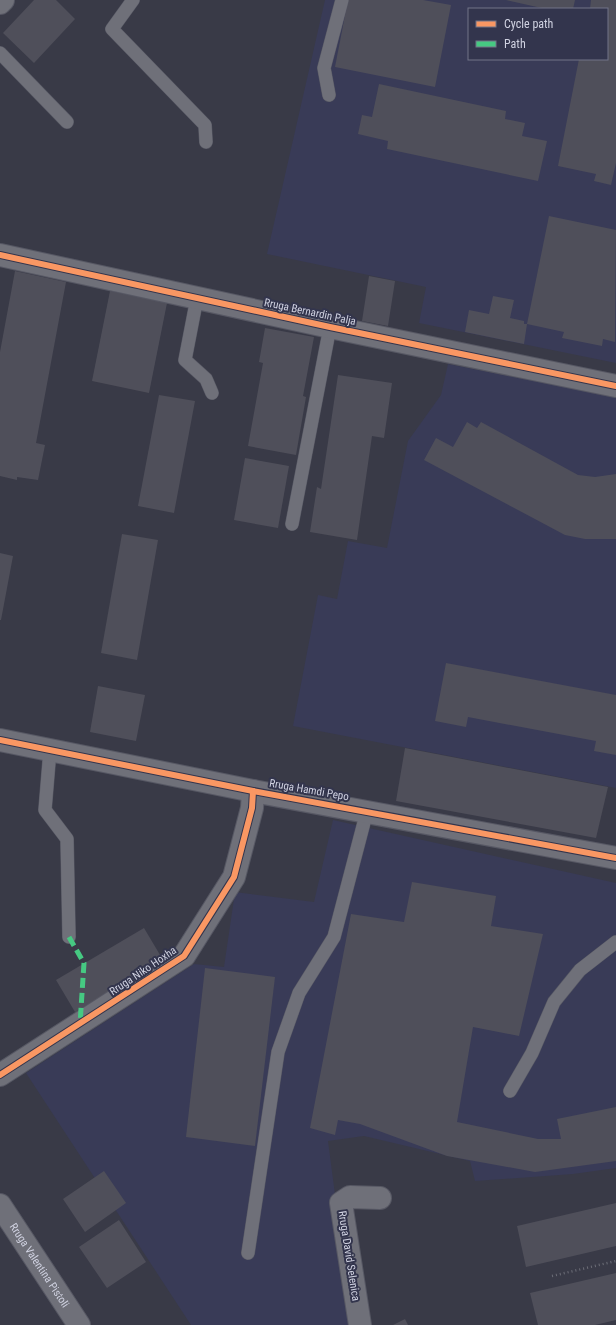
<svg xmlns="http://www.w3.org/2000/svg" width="616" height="1325" viewBox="0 0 616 1325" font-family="'Roboto Condensed',sans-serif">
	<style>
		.built { fill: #393b57; fill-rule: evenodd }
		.building { fill: #4f4f5a }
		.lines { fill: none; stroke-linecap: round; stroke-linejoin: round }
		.lane-casing { stroke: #575864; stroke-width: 14 }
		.street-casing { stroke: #575864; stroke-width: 24 }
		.path { stroke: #6c6d77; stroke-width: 2.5; stroke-dasharray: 1 3; stroke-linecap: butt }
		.lane { stroke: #6f7079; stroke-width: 13 }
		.street { stroke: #6f7079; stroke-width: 22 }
		.quiet { stroke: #46c982; stroke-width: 5; stroke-dasharray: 10 5; stroke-linecap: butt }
		.cycleway-casing { stroke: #33354d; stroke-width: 8 }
		.cycleway { stroke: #f99763; stroke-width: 6 }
		.labels { text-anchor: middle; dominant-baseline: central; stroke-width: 4; stroke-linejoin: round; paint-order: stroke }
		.street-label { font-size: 11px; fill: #d0d2e1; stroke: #33354d }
	</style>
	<rect width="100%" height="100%" fill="#393a47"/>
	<g class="built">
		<path d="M325,0H616V363L419,323L426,287L267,254ZM469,9H607V59H469Z"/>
		<path d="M448,364L616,397V788L293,726L318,595L337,599L348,541L387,548L408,441L441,395Z"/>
		<path d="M333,820L616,883V1168L573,1174L475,1181L470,1161L364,1136L328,1141L352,1325H191L26,1073L194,964L224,967L235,892L314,902Z"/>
	</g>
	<g class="building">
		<path d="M34,0H56L75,19L34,63L3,33Z"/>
		<path d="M348,0H423L451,5L435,87L335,67Z"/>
		<path d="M506,0H575L573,9H546Z"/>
		<path d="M591,0H616V163L611,185L594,181L596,174L558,166L579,59H607V9H590Z"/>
		<path d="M379,84L506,111L505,119L525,123L522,136L547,141L538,181L387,149L388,141L358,134L362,115L372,117Z"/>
		<path d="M549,216L616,230L615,342L603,339L602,346L562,338L564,332L527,324Z"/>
		<path d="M15,271L66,282L36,443L45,445L38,480L17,477V480L0,476V352Z"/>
		<path d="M369,276L395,281L388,326L362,321Z"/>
		<path d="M110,291L167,303L149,393L92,381Z"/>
		<path d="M493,296L514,300L510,318L524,321V324H527L524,344L465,332L469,310L489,314Z"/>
		<path d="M265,328L314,337L303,396L306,397L296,455L248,446L263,363L259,362Z"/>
		<path d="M338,375L392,383L384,438L372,436L357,540L310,532L317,487L321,489Z"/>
		<path d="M159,395L195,401L174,513L138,506Z"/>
		<path d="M467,422L477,428L481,422L578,475L595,477L616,474V539H585L565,535L424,460L436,438L453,447Z"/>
		<path d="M245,458L289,466L278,528L234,520Z"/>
		<path d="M122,534L158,540L137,660L101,653Z"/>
		<path d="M0,553L13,556L1,620H0Z"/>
		<path d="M446,663L616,695V755L594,751L596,741L468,717L466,727L435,721Z"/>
		<path d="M98,686L145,695L136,741L90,732Z"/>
		<path d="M405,748L608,787L596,838L396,801Z"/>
		<path d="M412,882L496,896L491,926L543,934L519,1036L473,1027L457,1122L538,1139H561L557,1119L616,1107V1161L535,1172L447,1156L360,1124L338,1120L335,1135L310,1128L351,914L404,922Z"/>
		<path d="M144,928L163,960L75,1012L56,980Z"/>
		<path d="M205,968L275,977L255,1146L186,1137Z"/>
		<path d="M104,1171L126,1203L85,1232L63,1199Z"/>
		<path d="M616,1203V1246L526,1267L517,1226Z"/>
		<path d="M119,1220L146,1262L107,1288L79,1247Z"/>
		<path d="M616,1273V1320L595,1325H538L530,1293Z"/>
		<path d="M405,1319L408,1325H393Z"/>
	</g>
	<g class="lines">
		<defs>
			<g id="lane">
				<path d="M133,0L112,29L205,125L206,142"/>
				<path d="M0,53L67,122"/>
				<path d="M329,95L324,68L342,0"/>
				<path d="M197,298L185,360L206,379L212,393"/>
				<path d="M292,524L330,327"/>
				<path d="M50,750L45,810L67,839L69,937"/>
				<path d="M510,1091L532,1053L554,1002L580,970L616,942"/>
				<path d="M248,1253L278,1052L299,993L334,937L367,811"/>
			</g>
			<g id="street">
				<path d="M0,3L3,0"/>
				<path d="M0,255L330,327L616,386"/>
				<path d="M0,740L253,791L616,858"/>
				<path d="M0,1075L184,956L234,877L252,808L253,791"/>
				<path id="s1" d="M0,1205L79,1325"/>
				<path d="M360,1325L341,1203L350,1197L380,1198"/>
			</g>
		</defs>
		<use href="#lane" class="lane-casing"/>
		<use href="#street" class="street-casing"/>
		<path class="path" d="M552,1276L616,1261"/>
		<use href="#lane" class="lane"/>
		<use href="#street" class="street"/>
		<path class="quiet" d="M69,937L84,963L80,1024"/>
		<defs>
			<g id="cycleway">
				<path d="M0,255L330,327L616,386"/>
				<path d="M0,740L253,791L616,858"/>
				<path d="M0,1075L184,956L234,877L252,808L253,791"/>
			</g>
		</defs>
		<use href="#cycleway" class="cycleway-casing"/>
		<use href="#cycleway" class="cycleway"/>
	</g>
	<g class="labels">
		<g class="street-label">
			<text transform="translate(310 312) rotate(12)">Rruga Bernardin Palja</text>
			<text transform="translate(309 790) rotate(10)">Rruga Hamdi Pepo</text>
			<text transform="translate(143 971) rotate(-34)">Rruga Niko Hoxha</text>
			<text transform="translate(349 1256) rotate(81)">Rruga David Selenica</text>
			<text stroke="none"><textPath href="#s1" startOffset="72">Rruga Valentina Pistoli</textPath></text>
		</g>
	</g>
	<rect x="468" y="8" width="140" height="52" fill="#33354d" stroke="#727488"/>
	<rect x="476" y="21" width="20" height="6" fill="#f99763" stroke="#727488"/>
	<text x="504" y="28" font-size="12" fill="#d0d2e1">Cycle path</text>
	<rect x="476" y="41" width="20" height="6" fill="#46c982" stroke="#727488"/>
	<text x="504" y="48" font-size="12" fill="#d0d2e1">Path</text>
</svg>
